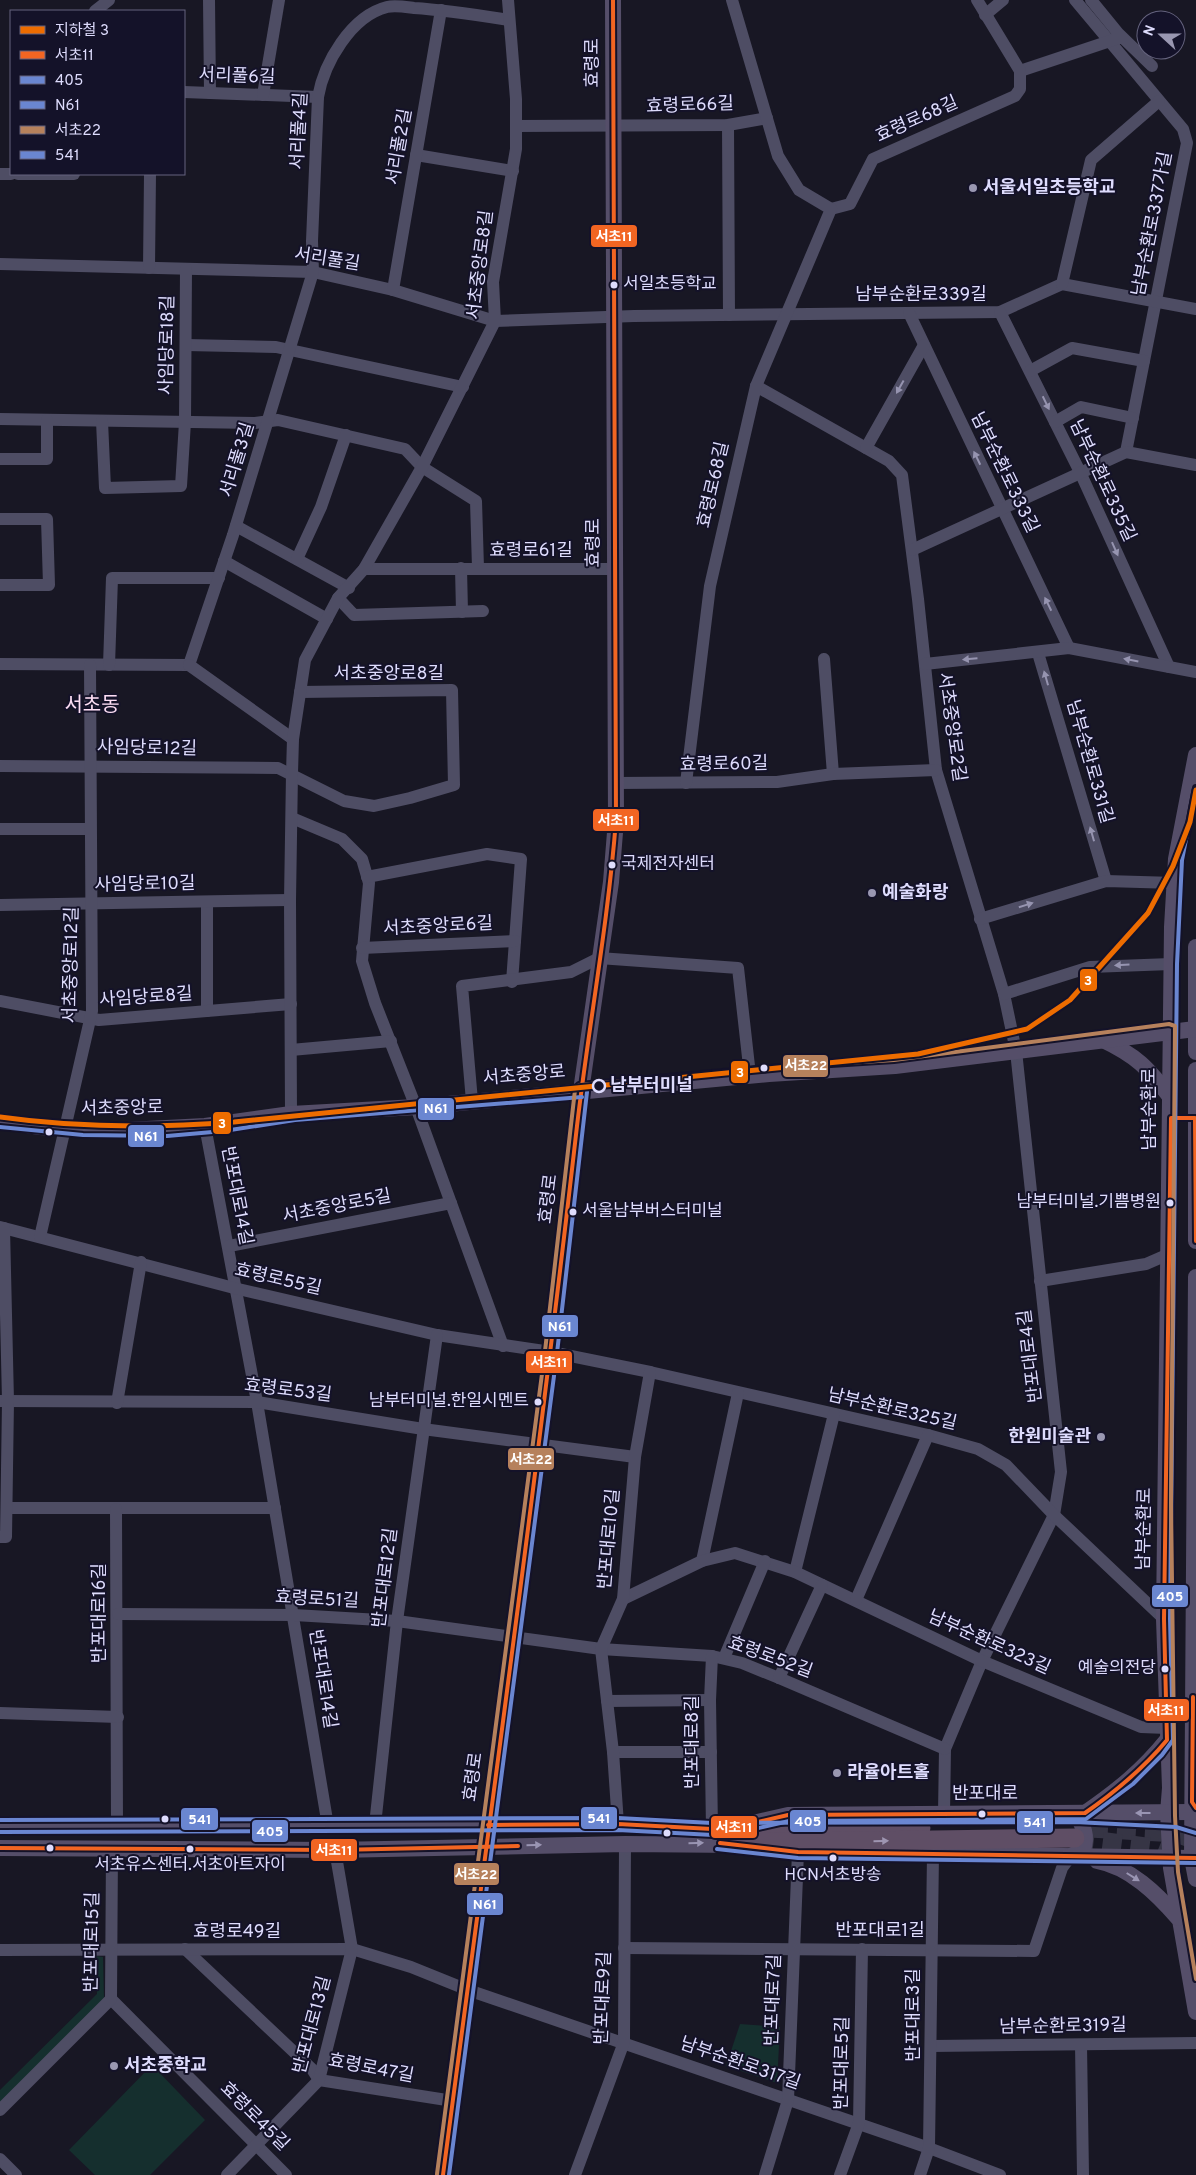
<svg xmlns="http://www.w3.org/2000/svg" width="1196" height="2175" viewBox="0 0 1196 2175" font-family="Overpass,'Noto Sans KR',sans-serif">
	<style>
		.green { fill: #152f2e }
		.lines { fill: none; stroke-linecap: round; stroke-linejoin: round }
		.highway-tunnel { stroke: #363545; stroke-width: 19; stroke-dasharray: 19 9; stroke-linecap: butt }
		.minor { stroke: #4e4d64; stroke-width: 12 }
		.major { stroke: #554e69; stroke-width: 16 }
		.highway { stroke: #5f4e65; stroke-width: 19 }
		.bus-1-casing { stroke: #141229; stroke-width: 8 }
		.bus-2-casing { stroke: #141229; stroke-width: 8 }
		.bus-3-casing { stroke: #141229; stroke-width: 8 }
		.bus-4-casing { stroke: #141229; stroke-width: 8 }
		.bus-5-casing { stroke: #141229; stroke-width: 8 }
		.bus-1 { stroke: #f26522; stroke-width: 4 }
		.bus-2 { stroke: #6a86d1; stroke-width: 4 }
		.bus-3 { stroke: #6a86d1; stroke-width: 4 }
		.bus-4 { stroke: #b6815c; stroke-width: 4 }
		.bus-5 { stroke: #6a86d1; stroke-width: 4 }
		.metro-1-casing { stroke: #141229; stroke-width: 9 }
		.metro-1 { stroke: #ed6c00; stroke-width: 5 }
		.oneway { fill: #9694b0 }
		.oneway2 { fill: #9a95b3 }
		.oneway3 { fill: #9e95b1 }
		.poi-dot { fill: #9997b1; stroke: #141229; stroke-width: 2 }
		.bus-dot { fill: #dedcfd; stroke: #141229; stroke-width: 2 }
		.stop-dot { fill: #141229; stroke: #dedcfd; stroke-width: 2.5 }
		.labels { text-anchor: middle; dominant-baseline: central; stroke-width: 4; stroke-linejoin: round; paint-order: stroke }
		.bus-label { font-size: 17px; fill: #dedcfd; stroke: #141229; text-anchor: start }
		.street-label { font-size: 18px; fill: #dedcfd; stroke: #141229 }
		.poi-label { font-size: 18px; font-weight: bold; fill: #dedcfd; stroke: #141229; text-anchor: start }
		.stop-label { font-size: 18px; font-weight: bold; fill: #dedcfd; stroke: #141229; text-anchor: start }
		.quarter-label { font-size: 20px; fill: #fddef4; stroke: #141229 }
		.line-badge { stroke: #141229; stroke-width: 2 }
		.badge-label { font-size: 14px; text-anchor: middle; font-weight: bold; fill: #fff }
	</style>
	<rect width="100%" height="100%" fill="#181724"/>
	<g class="green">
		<path d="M96,1956L103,1957L104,1999L0,2103V2090L97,1994Z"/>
		<path d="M740,2024L780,2027L777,2083L726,2066Z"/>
		<path d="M152,2065L205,2120L150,2175H95L69,2150Z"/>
	</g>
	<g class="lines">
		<g class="highway-tunnel">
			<path d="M1089,1828L1176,1833L1196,1840"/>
			<path d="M1075,1838L1154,1848L1181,1859"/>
		</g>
		<g class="minor">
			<path d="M209,0L210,93"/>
			<path d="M1075,0L1183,129L1187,143L1126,452"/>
			<path d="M95,11L109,0"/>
			<path d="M985,15L1003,0"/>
			<path d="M1020,71L1122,37L1152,66L1118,33L1091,0"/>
			<path d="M184,92L318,97"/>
			<path d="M263,95L279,0"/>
			<path d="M728,125L729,315"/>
			<path d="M516,126L728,125L767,118"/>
			<path d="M416,155L513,171"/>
			<path d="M0,174H11"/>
			<path d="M18,174H74"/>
			<path d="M831,209L850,204L873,159L1015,96L1020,89V71L977,0"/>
			<path d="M0,264L313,272L393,290L495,321L634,316L1000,312L1062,284L1196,309"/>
			<path d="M149,268L150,174"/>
			<path d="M1062,284L1091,160L1159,101"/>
			<path d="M393,290L441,10"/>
			<path d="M1000,312L1080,472L1169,667"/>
			<path d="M909,313L1069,648"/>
			<path d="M186,345L276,347L463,387"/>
			<path d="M1030,371L1072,348L1144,361"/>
			<path d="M756,386L889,461L902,475L918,599L936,770L1004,994L1016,1051L1061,1472L1054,1515L982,1661L945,1749L944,1814"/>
			<path d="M0,419L255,423L278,420L405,449L422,467L476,501L478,568"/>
			<path d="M102,421L105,488L181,486L185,422L186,269"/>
			<path d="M1055,422L1081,407L1133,418"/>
			<path d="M866,448L924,345"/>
			<path d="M0,459H47V420"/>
			<path d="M0,519H47L49,585H0"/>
			<path d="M236,526L349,588"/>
			<path d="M912,550L1126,452L1196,465"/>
			<path d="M297,559L321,507L346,435"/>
			<path d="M224,561L327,619"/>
			<path d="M461,568L462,612"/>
			<path d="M364,569H614"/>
			<path d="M338,598L354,615L483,611"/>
			<path d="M1038,653L1106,881"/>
			<path d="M824,659L833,774"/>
			<path d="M0,664L189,665"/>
			<path d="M925,664L1069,648L1196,672"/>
			<path d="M109,665L112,578H219"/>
			<path d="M189,665L233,535L313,272L312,241L318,97C324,63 351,16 387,7C395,5 406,7 414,8C446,10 477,15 509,20"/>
			<path d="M189,665L293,739"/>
			<path d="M0,766L278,768L344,801L374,806L410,798L454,785L452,690L300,692"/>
			<path d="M615,783L777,782L833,774L936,770"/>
			<path d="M686,783L710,586L756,386L831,209L799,190L778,156L732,0"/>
			<path d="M292,818L342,839L362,859L369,883L362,961L375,1003L416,1107L503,1346"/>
			<path d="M0,829H90"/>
			<path d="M367,877L487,854L521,859L512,982"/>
			<path d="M207,902V1011"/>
			<path d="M0,905L290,900"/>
			<path d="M980,919L1106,881L1175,883"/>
			<path d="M362,948L515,941"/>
			<path d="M1004,994L1090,967L1171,964"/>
			<path d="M0,1001L99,1020L291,1004"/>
			<path d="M291,1050L391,1041"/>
			<path d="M472,1101L462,986L571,972L599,958L738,968L750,1075"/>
			<path d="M291,1114L290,900L292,773L293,739L305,660L338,598L364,569L422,467L495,321L493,282L516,149V99L508,0"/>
			<path d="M205,1126L257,1402L328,1826"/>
			<path d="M0,1227L234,1288L437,1335L551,1352L650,1372L928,1435L978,1449L1006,1465L1054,1515L1164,1619"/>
			<path d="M40,1237L92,1011L90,665"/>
			<path d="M229,1246L451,1203"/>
			<path d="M1040,1281L1146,1264L1169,1254"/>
			<path d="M0,1401L257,1402L423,1429L635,1457"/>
			<path d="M117,1403L141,1262"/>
			<path d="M7,1508H275"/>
			<path d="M116,1509L117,1826"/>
			<path d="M0,1537H6L8,1401L4,1228"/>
			<path d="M702,1561L738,1393"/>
			<path d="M795,1572L834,1414"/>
			<path d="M623,1599L702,1561L735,1553L795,1572L982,1661L1141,1727L1167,1728"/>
			<path d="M856,1600L928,1435"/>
			<path d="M118,1614L294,1615L397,1621L601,1649L712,1656L742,1663L779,1678L945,1749"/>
			<path d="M724,1658L765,1561"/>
			<path d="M779,1678L822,1585"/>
			<path d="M607,1701L710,1700"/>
			<path d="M0,1713L118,1717"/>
			<path d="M613,1752H711"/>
			<path d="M618,1824L613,1752L601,1649L623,1599L635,1457L650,1372"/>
			<path d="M375,1825L397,1621L437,1335"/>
			<path d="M712,1829L710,1700L712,1656"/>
			<path d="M624,1948L1034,1951L1062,1868L1071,1856"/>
			<path d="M185,1949L312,2069L319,2080L453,2101"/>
			<path d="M0,1950L352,1949L411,1967L468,1990L929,2148L1000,2175"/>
			<path d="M111,1999L286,2175"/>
			<path d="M1081,2045L1083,2175"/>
			<path d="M931,2046L1196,2043"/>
			<path d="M0,2110L111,1999L112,1849"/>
			<path d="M0,2159L16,2175"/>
			<path d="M227,2175L319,2080L352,1949L335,1850"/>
			<path d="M575,2175L624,2042L625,1844"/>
			<path d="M765,2175L788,2100L798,1852"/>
			<path d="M840,2175L859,2123L862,1949"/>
			<path d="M920,2175L929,2148L933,1854"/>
		</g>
		<g class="major">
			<path d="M1196,755L1176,859L1172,927L1164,1619L1170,1788L1168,1813L1171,1868L1196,2012"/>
			<path d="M1196,947V1052"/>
			<path d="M1101,1039C1137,1056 1147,1067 1171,1098"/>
			<path d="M1196,1070V1241"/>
			<path d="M0,1121L40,1127L108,1131L205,1126L291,1114L416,1107L769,1074L895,1066L1195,1029"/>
			<path d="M1196,1277L1192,1858L1196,1879"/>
			<path d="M1085,1813C1117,1791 1143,1770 1167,1740"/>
			<path d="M0,1826L618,1824L712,1829L736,1827L788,1815L1192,1812"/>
			<path d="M0,1848L335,1850L625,1844L740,1845"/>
			<path d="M769,1849L798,1852L1192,1858"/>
			<path d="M1071,1856L1083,1850C1088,1835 1083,1826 1076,1813"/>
			<path d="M1097,1861C1130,1867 1157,1894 1178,1918"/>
			<path d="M443,2175L551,1352L581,1091L611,882L616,820L613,0"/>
		</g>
		<g class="highway">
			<path d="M736,1827L921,1828"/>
			<path d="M727,1843L1075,1838"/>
		</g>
		<defs>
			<g id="bus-1">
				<path d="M1193,1697L1192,1802L1196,1808"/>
				<path d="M488,1825L618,1824L712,1829L736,1827L788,1815L1085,1813C1115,1792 1143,1769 1167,1740L1164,1619L1171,1118H1195L1196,1241"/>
				<path d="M720,1843L798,1852L1196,1858"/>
				<path d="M0,1848L335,1850L518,1846"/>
				<path d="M443,2175C489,1826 537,1476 577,1126C589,1024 608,923 616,820L613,0"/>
			</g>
			<g id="bus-2">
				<path d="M0,1832L618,1830L713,1835L737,1833L789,1821L1086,1819L1133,1784L1162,1755L1173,1740L1170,1619L1177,964L1182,860L1196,788"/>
				<path d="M717,1849L798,1858L1196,1863"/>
			</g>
			<g id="bus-3">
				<path d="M0,1127L83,1135L167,1136L224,1131L295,1120L582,1097"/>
				<path d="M449,2175L557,1353L587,1092"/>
			</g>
			<path id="bus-4" d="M437,2174L545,1351L575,1090L579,1085L768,1068L894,1060L1169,1024L1175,1026L1171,1504L1175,1816L1178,1872L1196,1979"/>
			<path id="bus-5" d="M0,1820L618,1818L712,1823L1075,1822L1176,1827L1196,1833"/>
		</defs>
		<use href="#bus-1" class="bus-1-casing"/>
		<use href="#bus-2" class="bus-2-casing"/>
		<use href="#bus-3" class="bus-3-casing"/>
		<use href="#bus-4" class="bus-4-casing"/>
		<use href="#bus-5" class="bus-5-casing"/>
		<use href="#bus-1" class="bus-1"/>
		<use href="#bus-2" class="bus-2"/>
		<use href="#bus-3" class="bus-3"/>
		<use href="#bus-4" class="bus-4"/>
		<use href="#bus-5" class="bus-5"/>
		<defs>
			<path id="metro-1" d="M0,1117C78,1128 155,1128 234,1122L918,1054L1027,1029L1070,1000L1148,913L1173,866L1190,822L1196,790"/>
		</defs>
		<use href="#metro-1" class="metro-1-casing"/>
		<use href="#metro-1" class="metro-1"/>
	</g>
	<defs><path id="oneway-solid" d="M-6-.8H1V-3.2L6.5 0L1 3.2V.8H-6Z" transform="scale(1.25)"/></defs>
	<g class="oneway">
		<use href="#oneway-solid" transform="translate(900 387) rotate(119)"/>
		<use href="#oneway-solid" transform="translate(1046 403) rotate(64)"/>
		<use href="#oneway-solid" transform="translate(977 458) rotate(-116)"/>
		<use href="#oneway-solid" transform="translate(1115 549) rotate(66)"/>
		<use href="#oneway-solid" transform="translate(1048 604) rotate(-116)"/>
		<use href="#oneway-solid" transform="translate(970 659) rotate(175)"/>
		<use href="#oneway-solid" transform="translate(1131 660) rotate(-169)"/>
		<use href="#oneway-solid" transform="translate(1046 678) rotate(-106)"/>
		<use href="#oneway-solid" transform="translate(1092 834) rotate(-106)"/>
		<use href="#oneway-solid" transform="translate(1026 905) rotate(-17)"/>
		<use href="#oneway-solid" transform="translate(1122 965) rotate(177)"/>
	</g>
	<g class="oneway2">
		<use href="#oneway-solid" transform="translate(1143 1813) rotate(180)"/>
		<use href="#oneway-solid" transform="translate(696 1843) rotate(-1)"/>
		<use href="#oneway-solid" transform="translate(534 1845) rotate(-1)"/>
		<use href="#oneway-solid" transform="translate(1133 1877) rotate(32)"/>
	</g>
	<use class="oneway3" href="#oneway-solid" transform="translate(881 1841) rotate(-1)"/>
	<g class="poi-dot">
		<circle cx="973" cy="188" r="5"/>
		<circle cx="872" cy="893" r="5"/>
		<circle cx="1101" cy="1437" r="5"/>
		<circle cx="837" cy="1773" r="5"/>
		<circle cx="114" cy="2066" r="5"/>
	</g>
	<g class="bus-dot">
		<circle cx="614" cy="285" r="4.5"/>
		<circle cx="612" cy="865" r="4.5"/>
		<circle cx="764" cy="1068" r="4.5"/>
		<circle cx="49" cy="1132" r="4.5"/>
		<circle cx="1170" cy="1203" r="4.5"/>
		<circle cx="573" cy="1212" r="4.5"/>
		<circle cx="538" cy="1402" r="4.5"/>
		<circle cx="1165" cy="1669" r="4.5"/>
		<circle cx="982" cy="1814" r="4.5"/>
		<circle cx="165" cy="1819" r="4.5"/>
		<circle cx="667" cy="1833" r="4.5"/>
		<circle cx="50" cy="1848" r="4.5"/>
		<circle cx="190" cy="1849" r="4.5"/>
		<circle cx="833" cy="1858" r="4.5"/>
	</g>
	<circle class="stop-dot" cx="599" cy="1086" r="6"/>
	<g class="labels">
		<g class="bus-label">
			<text x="623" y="285">서일초등학교</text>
			<text x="621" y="865">국제전자센터</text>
			<text x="1161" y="1203" text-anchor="end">남부터미널.기쁨병원</text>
			<text x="582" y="1212">서울남부버스터미널</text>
			<text x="529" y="1402" text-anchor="end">남부터미널.한일시멘트</text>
			<text x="1156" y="1669" text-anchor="end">예술의전당</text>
			<text x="190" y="1866" text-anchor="middle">서초유스센터.서초아트자이</text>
			<text x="833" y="1876" text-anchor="middle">HCN서초방송</text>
		</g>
		<g class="street-label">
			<text transform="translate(593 63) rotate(-90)">효령로</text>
			<text transform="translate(237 77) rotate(2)">서리풀6길</text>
			<text transform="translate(690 106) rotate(-2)">효령로66길</text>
			<text transform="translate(917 120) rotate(-24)">효령로68길</text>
			<text transform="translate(300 131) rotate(-87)">서리풀4길</text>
			<text transform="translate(400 147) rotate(-80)">서리풀2길</text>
			<text transform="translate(1153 224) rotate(-79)">남부순환로337가길</text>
			<text transform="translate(327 260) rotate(9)">서리풀길</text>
			<text transform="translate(481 265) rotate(-83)">서초중앙로8길</text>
			<text x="921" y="295">남부순환로339길</text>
			<text transform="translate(168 345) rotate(-89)">사임당로18길</text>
			<text transform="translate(238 460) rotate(-73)">서리풀3길</text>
			<text transform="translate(1004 473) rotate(64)">남부순환로333길</text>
			<text transform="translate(1102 481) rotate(65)">남부순환로335길</text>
			<text transform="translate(714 485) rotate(-77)">효령로68길</text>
			<text transform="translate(594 543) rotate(-90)">효령로</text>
			<text x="531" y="551">효령로61길</text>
			<text x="389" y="674">서초중앙로8길</text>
			<text transform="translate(951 727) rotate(82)">서초중앙로2길</text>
			<text transform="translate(147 749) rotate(1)">사임당로12길</text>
			<text transform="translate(1089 762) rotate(74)">남부순환로331길</text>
			<text transform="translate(724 765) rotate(-1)">효령로60길</text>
			<text transform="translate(145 885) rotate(-1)">사임당로10길</text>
			<text transform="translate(438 927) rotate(-3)">서초중앙로6길</text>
			<text transform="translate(72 965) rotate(-89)">서초중앙로12길</text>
			<text transform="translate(146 998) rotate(-4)">사임당로8길</text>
			<text transform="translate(524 1076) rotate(-5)">서초중앙로</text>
			<text transform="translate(122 1109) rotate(-1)">서초중앙로</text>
			<text transform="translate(1150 1109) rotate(-90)">남부순환로</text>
			<text transform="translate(236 1196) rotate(79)">반포대로14길</text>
			<text transform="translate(549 1199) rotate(-83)">효령로</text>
			<text transform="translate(337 1207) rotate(-11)">서초중앙로5길</text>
			<text transform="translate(278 1280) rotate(13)">효령로55길</text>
			<text transform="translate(1031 1356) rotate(-97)">반포대로4길</text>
			<text transform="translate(288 1391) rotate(7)">효령로53길</text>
			<text transform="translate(892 1410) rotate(13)">남부순환로325길</text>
			<text transform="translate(1145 1529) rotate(-89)">남부순환로</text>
			<text transform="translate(610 1539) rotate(-85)">반포대로10길</text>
			<text transform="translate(386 1578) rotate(-83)">반포대로12길</text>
			<text transform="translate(317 1600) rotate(3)">효령로51길</text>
			<text transform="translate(100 1613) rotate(-90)">반포대로16길</text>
			<text transform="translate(989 1643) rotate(24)">남부순환로323길</text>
			<text transform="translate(770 1658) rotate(20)">효령로52길</text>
			<text transform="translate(322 1679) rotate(81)">반포대로14길</text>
			<text transform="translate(693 1742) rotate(-90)">반포대로8길</text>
			<text transform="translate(474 1777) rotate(-82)">효령로</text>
			<text x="985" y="1794">반포대로</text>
			<text x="880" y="1931">반포대로1길</text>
			<text x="237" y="1932">효령로49길</text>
			<text transform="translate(93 1942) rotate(-89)">반포대로15길</text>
			<text transform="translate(604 1998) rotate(-88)">반포대로9길</text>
			<text transform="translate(774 2000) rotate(-88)">반포대로7길</text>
			<text transform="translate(914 2015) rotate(-90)">반포대로3길</text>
			<text transform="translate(313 2025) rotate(-75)">반포대로13길</text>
			<text transform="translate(1063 2027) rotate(-1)">남부순환로319길</text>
			<text transform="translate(843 2063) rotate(-89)">반포대로5길</text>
			<text transform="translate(740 2064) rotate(19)">남부순환로317길</text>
			<text transform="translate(371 2069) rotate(11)">효령로47길</text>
			<text transform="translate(254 2117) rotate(45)">효령로45길</text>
		</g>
		<g class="poi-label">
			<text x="983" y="188">서울서일초등학교</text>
			<text x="882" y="893">예술화랑</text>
			<text x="1091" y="1437" text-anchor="end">한원미술관</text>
			<text x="847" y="1773">라율아트홀</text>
			<text x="124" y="2066">서초중학교</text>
		</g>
		<g class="stop-label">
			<text x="610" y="1086">남부터미널</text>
		</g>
		<g class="quarter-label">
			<text x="92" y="706">서초동</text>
		</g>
	</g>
	<g class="line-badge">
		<rect x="590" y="224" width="48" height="24" rx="5" fill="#f26522"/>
		<rect x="592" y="808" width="48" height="24" rx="5" fill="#f26522"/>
		<rect x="1079" y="968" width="19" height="24" rx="5" fill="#ed6c00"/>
		<rect x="782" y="1054" width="47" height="24" rx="5" fill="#b6815c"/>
		<rect x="730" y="1060" width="19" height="24" rx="5" fill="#ed6c00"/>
		<rect x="417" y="1097" width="38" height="24" rx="5" fill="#6a86d1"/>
		<rect x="212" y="1111" width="20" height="24" rx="5" fill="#ed6c00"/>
		<rect x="127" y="1124" width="38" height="24" rx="5" fill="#6a86d1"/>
		<rect x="541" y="1314" width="38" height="24" rx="5" fill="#6a86d1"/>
		<rect x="525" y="1350" width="48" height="24" rx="5" fill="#f26522"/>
		<rect x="507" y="1447" width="48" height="24" rx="5" fill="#b6815c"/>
		<rect x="1151" y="1584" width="38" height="24" rx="5" fill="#6a86d1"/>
		<rect x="1143" y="1698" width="47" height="24" rx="5" fill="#f26522"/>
		<rect x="580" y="1806" width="38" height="24" rx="5" fill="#6a86d1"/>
		<rect x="180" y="1807" width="39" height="24" rx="5" fill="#6a86d1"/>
		<rect x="789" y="1809" width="38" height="24" rx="5" fill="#6a86d1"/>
		<rect x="1016" y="1810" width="38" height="24" rx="5" fill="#6a86d1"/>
		<rect x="710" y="1815" width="48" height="24" rx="5" fill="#f26522"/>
		<rect x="251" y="1819" width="38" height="24" rx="5" fill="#6a86d1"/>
		<rect x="310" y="1838" width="48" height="24" rx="5" fill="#f26522"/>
		<rect x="453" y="1862" width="47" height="24" rx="5" fill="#b6815c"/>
		<rect x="466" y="1892" width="38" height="24" rx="5" fill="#6a86d1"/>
	</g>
	<g class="badge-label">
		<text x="614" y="241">서초11</text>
		<text x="616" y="825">서초11</text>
		<text x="1088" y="985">3</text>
		<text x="806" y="1070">서초22</text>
		<text x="740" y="1077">3</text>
		<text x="436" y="1113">N61</text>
		<text x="222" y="1128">3</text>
		<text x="146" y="1141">N61</text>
		<text x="560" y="1331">N61</text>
		<text x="549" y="1367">서초11</text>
		<text x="531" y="1464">서초22</text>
		<text x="1170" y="1601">405</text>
		<text x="1166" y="1715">서초11</text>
		<text x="599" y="1823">541</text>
		<text x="200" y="1824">541</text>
		<text x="808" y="1826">405</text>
		<text x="1035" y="1827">541</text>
		<text x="734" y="1832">서초11</text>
		<text x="270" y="1836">405</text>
		<text x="334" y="1855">서초11</text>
		<text x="476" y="1879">서초22</text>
		<text x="485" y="1909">N61</text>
	</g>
	<rect x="10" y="10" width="175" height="165" fill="#141229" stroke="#65637e"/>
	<rect x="20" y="26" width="25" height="8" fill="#ed6c00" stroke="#65637e"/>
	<text x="55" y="35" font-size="15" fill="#dedcfd">지하철 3</text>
	<rect x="20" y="51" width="25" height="8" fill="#f26522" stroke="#65637e"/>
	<text x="55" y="60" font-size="15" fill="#dedcfd">서초11</text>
	<rect x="20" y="76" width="25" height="8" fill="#6a86d1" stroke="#65637e"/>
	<text x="55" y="85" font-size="15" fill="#dedcfd">405</text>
	<rect x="20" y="101" width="25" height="8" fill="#6a86d1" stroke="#65637e"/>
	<text x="55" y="110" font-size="15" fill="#dedcfd">N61</text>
	<rect x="20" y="126" width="25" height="8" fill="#b6815c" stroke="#65637e"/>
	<text x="55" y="135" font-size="15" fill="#dedcfd">서초22</text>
	<rect x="20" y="151" width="25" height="8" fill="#6a86d1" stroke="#65637e"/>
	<text x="55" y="160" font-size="15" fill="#dedcfd">541</text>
	<g transform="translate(1161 35) rotate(291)"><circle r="24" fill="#141229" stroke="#65637e"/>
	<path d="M0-4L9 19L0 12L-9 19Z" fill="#9997b1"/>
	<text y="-8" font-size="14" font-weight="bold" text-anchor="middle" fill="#dedcfd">N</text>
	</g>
</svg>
